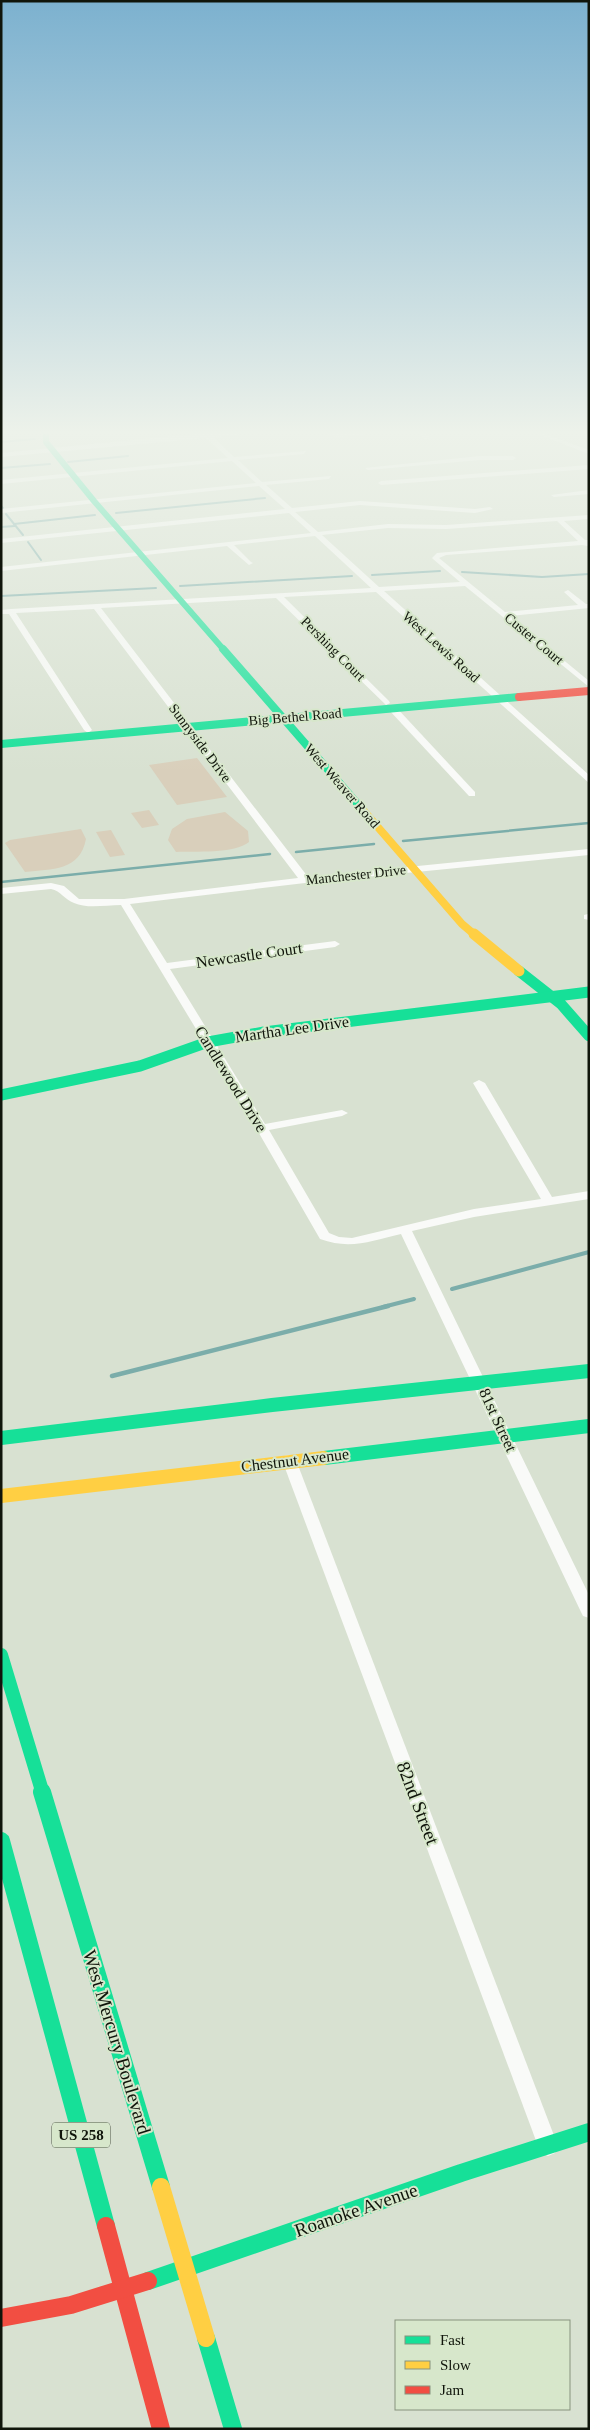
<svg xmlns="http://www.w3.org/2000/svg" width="590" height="2430" viewBox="0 0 590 2430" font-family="'Times New Roman',serif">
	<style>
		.green { fill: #d9cfbb }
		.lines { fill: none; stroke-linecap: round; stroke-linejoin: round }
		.stream-far3 { stroke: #7badaa; stroke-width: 2 }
		.stream-far2 { stroke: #7badaa; stroke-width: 2.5 }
		.stream-far1 { stroke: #7badaa; stroke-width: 4 }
		.stream { stroke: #7badaa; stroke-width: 4.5 }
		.street { fill: #f9faf8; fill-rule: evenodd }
		.fast-far4 { stroke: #16e098; stroke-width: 6 }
		.fast-far3 { stroke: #16e098; stroke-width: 8 }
		.fast-far2 { stroke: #16e098; stroke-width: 11 }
		.fast-far1 { stroke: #16e098; stroke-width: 14 }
		.fast { stroke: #16e098; stroke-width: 18 }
		.slow-far3 { stroke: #ffcf43; stroke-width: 8 }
		.slow-far2 { stroke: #ffcf43; stroke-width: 11 }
		.slow-far1 { stroke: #ffcf43; stroke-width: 14 }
		.slow { stroke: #ffcf43; stroke-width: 18 }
		.jam-far1 { stroke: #f24e42; stroke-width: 8 }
		.jam { stroke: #f24e42; stroke-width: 18 }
		.labels { text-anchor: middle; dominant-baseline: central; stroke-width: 4; stroke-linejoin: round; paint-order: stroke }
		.far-street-label { font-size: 14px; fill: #10150b; stroke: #d7e7cb }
		.shield { fill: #d7e7cb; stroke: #4c5445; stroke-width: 1 }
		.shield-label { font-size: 15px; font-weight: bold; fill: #10150b }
		.street-label { font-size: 16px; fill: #10150b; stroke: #d7e7cb }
		.near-street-label { font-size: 19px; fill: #10150b; stroke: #d7e7cb }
	</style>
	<rect width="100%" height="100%" fill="#d8e1d1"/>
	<g class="green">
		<path d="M197,758L227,797L177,805L149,765Z"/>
		<path d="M149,810L159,825L142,828L131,813Z"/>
		<path d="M225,812L248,831L249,842C235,854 194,851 176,852L168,840L172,829L187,819Z"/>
		<path d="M81,829L86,839C80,871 52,869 25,872L5,843L10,840Z"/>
		<path d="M111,830L125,855L110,857L96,832Z"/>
	</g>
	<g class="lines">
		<g class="stream-far3">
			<path d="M1,442L35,439"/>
			<path d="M68,462L128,456"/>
			<path d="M1,468L50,464"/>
			<path d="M1,506L3,508"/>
			<path d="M116,513L265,498"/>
			<path d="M6,514L23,535"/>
			<path d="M14,524L95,515"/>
			<path d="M1,527L15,526"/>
			<path d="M28,542L41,560"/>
			<path d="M462,572L542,577L589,574"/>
			<path d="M372,575L440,571"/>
			<path d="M180,586L352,576"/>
			<path d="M1,596L156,588"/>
		</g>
		<g class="stream-far2">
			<path d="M403,841L589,823"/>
			<path d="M296,852L374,844"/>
			<path d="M1,882L270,854"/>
		</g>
		<g class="stream-far1">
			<path d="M452,1289L589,1252"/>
			<path d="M383,1307L414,1299"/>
		</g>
		<path class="stream" d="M112,1376L388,1306"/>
		<g class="street">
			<path d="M204,433H240L237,435L213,437L234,457L306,451L304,454L238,460L262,482L331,476L329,479L266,485L292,508L360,501L475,509L490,507L493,509L475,513L360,505L295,512L318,532L388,524L446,525L589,515V519L564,521L585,540H589L588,546L582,545L446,555L439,558L505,612L578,605L564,592L568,590L586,604H589V608L510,616L589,681V687L465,586L384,591L589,775V783L376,592L284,597L389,701L390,703L386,705L276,598L101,608L308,877L589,849V855L305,883L130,904L167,963L335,941L340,944L335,947L170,969L265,1124L342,1110L348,1113L342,1116L269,1130L329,1233L339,1237L352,1238L474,1209L541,1199L473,1083L479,1080L485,1083L552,1197L589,1191V1199L474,1217L412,1231L589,1595V1618L583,1616L581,1612L401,1234C371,1241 350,1250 320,1239L256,1128L121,905C106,905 87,909 74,903C65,900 61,891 51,889L1,894V888L51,883L64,886L79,899H124L298,878L94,609L16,613L92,730L88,733L84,730L9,614H1V610L11,609L371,588L315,536L234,545L251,562L253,563L249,565L227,546L1,571V567L311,533L289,513L1,543V539L285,509L259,486L1,513V509L256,483L232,461L1,484V480L228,458L206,438L1,457V453ZM557,521L578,541L437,553L432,558L433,559L460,582L379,587L322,535L388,528L446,529Z"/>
			<path d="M324,433H381L337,437Z"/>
			<path d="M419,433H425L430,438L425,439Z"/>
			<path d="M535,433H542L589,450V454Z"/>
			<path d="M480,456H513L516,458L513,460H480L368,470L365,468Z"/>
			<path d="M589,465V469L381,485L378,483L381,481Z"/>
			<path d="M589,490V494L554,497L551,495Z"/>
			<path d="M389,706H395L475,792V796H469L389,710Z"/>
			<path d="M588,914L589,920L584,919V915Z"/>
			<path d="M289,1455L294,1456L296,1460L558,2146L555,2153L548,2156L541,2153L538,2146L282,1460L284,1456Z"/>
		</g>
		<path class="fast-far4" d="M46,433V442L94,501L224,650"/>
		<g class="fast-far3">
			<path d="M223,649L363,810"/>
			<path d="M1,744L519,697"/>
		</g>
		<g class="fast-far2">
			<path d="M519,971L561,1004L589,1036"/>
			<path d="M1,1095L140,1066L208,1042L264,1032L589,992"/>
		</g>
		<g class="fast-far1">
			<path d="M1,1438L272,1405L589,1371"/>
			<path d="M324,1458L589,1426"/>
			<path d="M1,1655L43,1794"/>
		</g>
		<g class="fast">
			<path d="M42,1792L161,2187"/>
			<path d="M1,1841L106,2226"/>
			<path d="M148,2281L461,2173L589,2132"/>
			<path d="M206,2338L233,2429"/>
		</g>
		<path class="slow-far3" d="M363,810L462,924L475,935"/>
		<path class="slow-far2" d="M474,934L519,971"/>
		<path class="slow-far1" d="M1,1496L324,1458"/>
		<path class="slow" d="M161,2187L206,2338"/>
		<path class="jam-far1" d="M519,697L589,691"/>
		<g class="jam">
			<path d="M106,2226L161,2429"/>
			<path d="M1,2318L71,2305L148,2281"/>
		</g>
	</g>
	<linearGradient id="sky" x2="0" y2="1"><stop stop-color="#7cb1cf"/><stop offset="0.56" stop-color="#edf2ea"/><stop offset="1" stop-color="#edf2ea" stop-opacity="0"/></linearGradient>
	<rect width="590" height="773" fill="url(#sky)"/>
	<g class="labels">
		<g class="far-street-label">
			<text transform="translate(534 639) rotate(40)">Custer Court</text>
			<text transform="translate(441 647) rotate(42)">West Lewis Road</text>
			<text transform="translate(333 649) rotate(45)">Pershing Court</text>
			<text transform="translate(295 717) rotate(-5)">Big Bethel Road</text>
			<text transform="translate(200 743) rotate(53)">Sunnyside Drive</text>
			<text transform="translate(342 786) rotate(49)">West Weaver Road</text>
			<text transform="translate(356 875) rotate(-6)">Manchester Drive</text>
		</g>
		<rect class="shield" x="52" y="2122.5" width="58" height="25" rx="4"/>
		<g class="shield-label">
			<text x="81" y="2135">US 258</text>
		</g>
		<g class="street-label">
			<text transform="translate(249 955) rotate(-8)">Newcastle Court</text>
			<text transform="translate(292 1029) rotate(-8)">Martha Lee Drive</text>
			<text transform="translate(231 1079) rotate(58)">Candlewood Drive</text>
			<text transform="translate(498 1420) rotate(65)">81st Street</text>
			<text transform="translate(295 1460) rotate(-7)">Chestnut Avenue</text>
		</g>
		<g class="near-street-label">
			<text transform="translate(418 1803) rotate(69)">82nd Street</text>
			<text transform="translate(117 2042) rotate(73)">West Mercury Boulevard</text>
			<text transform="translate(356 2210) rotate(-19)">Roanoke Avenue</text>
		</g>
	</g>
	<rect width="590" height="2430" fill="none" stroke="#10150b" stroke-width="5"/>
	<rect x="395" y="2320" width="175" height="90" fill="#d7e7cb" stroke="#87937e"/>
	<rect x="405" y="2336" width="25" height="8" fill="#16e098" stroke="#87937e"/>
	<text x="440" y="2345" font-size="15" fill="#10150b">Fast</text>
	<rect x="405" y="2361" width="25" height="8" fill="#ffcf43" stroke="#87937e"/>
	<text x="440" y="2370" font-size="15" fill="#10150b">Slow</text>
	<rect x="405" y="2386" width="25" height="8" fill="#f24e42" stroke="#87937e"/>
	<text x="440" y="2395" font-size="15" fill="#10150b">Jam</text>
</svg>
